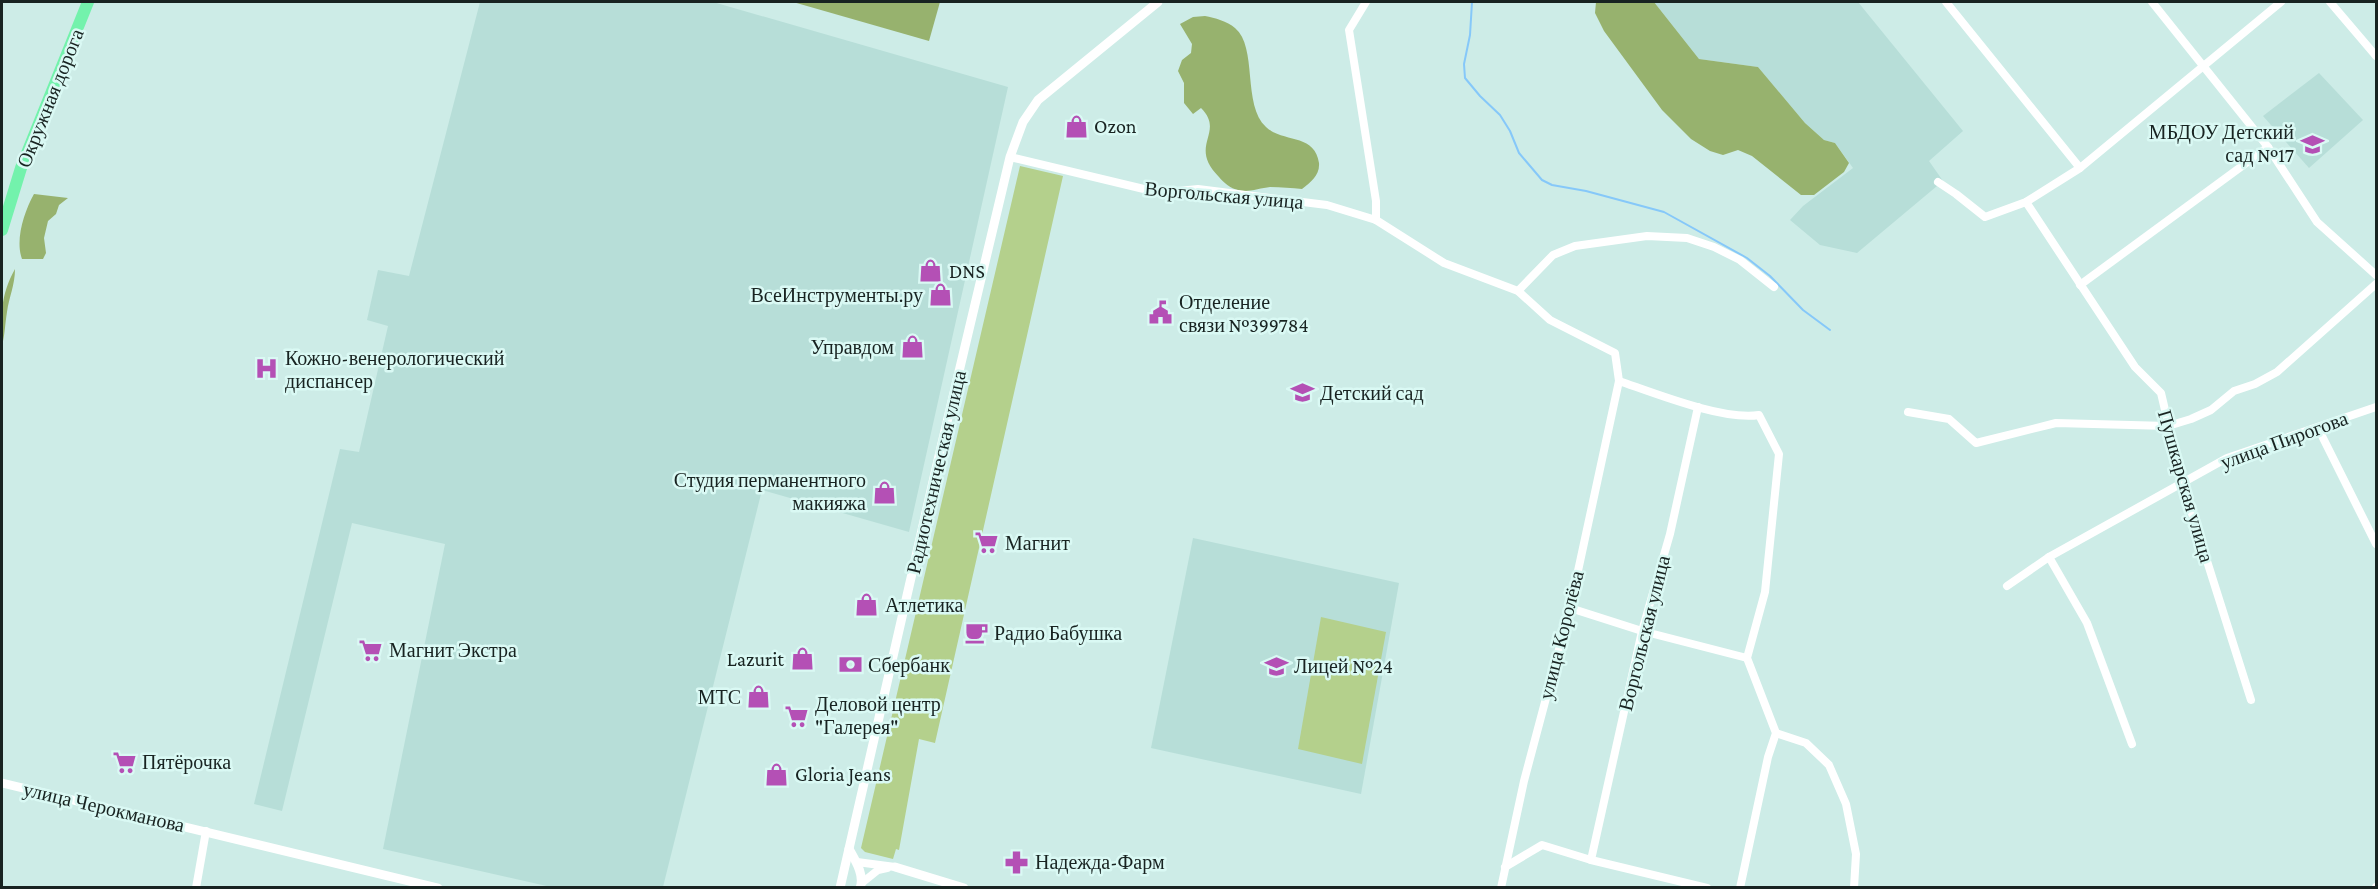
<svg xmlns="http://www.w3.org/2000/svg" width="2378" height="889" viewBox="0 0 2378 889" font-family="'Crimson Pro',serif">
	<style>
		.built { fill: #b7ded8 }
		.green { fill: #b4d08c }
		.forest { fill: #97b26e }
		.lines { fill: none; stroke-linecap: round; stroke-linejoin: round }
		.stream { stroke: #86c8f9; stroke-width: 2 }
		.minor { stroke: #fff; stroke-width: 8 }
		.tertiary { stroke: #fff; stroke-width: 9 }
		.trunk { stroke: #73f2ac; stroke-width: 12 }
		.labels { text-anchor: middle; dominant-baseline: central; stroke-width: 5; stroke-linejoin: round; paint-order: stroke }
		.street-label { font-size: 20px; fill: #182321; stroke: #daf9f4 }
		.poi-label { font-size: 20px; fill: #182321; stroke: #daf9f4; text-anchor: start }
	</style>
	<rect width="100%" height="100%" fill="#cdece7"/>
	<g class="built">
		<path d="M480,2H713L1008,87L909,532L762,490L663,887H551L383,849L445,544L352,523L282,811L254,804L340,449L359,452L388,326L367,320L378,270L409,276Z"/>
		<path d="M1654,2H1858L1963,131L1929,161L1943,181L1857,253L1820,245L1790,220L1803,206L1853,168L1835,143L1824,140L1805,123L1758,67L1699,59Z"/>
		<path d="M2319,73L2363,120L2309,168L2263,116Z"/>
		<path d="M1193,538L1399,583L1361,794L1151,748Z"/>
	</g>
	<g class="green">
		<path d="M1020,166L1063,176L935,743L919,739L899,850L896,849L893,859L865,852L861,848Z"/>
		<path d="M1321,617L1386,632L1362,764L1298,749Z"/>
	</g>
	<g class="forest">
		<path d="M793,2H940L929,41Z"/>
		<path d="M1596,2H1654L1699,59L1758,67L1805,123L1824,140L1835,143L1849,163L1844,172L1814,195H1801L1752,156L1738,150L1723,155L1710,151L1691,139L1662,110L1604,31L1595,13Z"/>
		<path d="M1205,16C1215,18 1227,21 1235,28C1258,47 1242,105 1266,127C1283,143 1315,133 1319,163C1320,175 1311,182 1302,189C1292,188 1281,187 1270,187C1260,188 1247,193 1238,190C1231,189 1223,182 1219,177C1187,145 1226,133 1201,108L1193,114L1184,103V83L1178,71L1182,60L1191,53L1192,44L1180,24L1193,17Z"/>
		<path d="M34,194L68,198L59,205L56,214L48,221L44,238L46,253L43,259H22C15,240 24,212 34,194Z"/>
		<path d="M15,269C15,285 9,297 7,312C5,324 5,334 2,346C1,316 0,296 15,269Z"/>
	</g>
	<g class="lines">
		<path class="stream" d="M1472,2L1470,35L1464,64L1465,78L1480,96L1500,115L1510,131L1519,153L1542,180L1552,185L1586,191L1664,212L1747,258L1770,276L1803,310L1830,330"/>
		<g class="minor">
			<path d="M1366,2L1349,30L1376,201V220"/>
			<path d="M1946,2L2080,168"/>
			<path d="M2152,2L2268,147L2317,222L2376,275"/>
			<path d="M2330,2L2376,56"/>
			<path d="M1010,157L1148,190L1169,192L1198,189L1327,205L1376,220L1444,263L1518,291L1550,320L1615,353L1619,381L1570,608L1524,781L1501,888"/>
			<path d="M1938,182L1956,194L1985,217L2026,202L2080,168L2281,2"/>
			<path d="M2026,202L2135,367L2161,393L2182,482L2251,700"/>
			<path d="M2080,285L2268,147"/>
			<path d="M1518,291L1553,255L1575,246L1647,236L1687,238L1714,247L1740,260L1774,287"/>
			<path d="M1619,381C1654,393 1724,421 1759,415L1779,454L1765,592L1747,658L1776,733L1768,757L1740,888"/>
			<path d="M1908,412L1949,419L1976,443L2056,423L2168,426L2191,419L2211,410L2234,391L2255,384L2277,372L2376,284"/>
			<path d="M2318,428L2376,544"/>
			<path d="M2049,557L2087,623L2132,744"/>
			<path d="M2007,586L2049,557L2227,458L2376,407"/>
			<path d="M1570,608L1642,631L1747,658"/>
			<path d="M1776,733L1806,743L1829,765L1846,804L1856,854L1854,888"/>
			<path d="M1591,860L1642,631L1670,534L1698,407"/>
			<path d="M857,862L895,867"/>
			<path d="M1505,867L1542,845L1591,860L1707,888"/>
			<path d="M863,882L878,870L887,868"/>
			<path d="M196,888L206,831"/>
			<path d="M2376,888V887"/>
		</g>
		<g class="tertiary">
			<path d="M2,783L438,888"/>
			<path d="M849,849C855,860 865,875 860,888"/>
			<path d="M895,867L964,888"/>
			<path d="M840,888L938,460L1010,157L1023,122L1038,100L1158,2"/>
		</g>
		<path class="trunk" d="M2,230L21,168L88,2"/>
	</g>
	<defs>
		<symbol id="shop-bare" viewBox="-9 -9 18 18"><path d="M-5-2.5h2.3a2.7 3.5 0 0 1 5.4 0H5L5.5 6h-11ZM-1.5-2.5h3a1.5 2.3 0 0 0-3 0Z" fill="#b450b5" stroke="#daf9f4" stroke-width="2.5" paint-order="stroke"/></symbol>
		<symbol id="school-bare" viewBox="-9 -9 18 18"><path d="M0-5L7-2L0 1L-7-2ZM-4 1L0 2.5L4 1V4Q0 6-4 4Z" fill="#b450b5" stroke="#daf9f4" stroke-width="2.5" paint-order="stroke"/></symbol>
		<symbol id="civic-bare" viewBox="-9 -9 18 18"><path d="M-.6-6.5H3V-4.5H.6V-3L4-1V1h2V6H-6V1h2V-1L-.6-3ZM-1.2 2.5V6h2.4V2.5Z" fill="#b450b5" stroke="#daf9f4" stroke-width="2.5" paint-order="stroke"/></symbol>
		<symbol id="hospital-bare" viewBox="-9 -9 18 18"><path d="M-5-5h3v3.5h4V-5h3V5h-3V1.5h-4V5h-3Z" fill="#b450b5" stroke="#daf9f4" stroke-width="2.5" paint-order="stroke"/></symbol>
		<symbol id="supermarket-bare" viewBox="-9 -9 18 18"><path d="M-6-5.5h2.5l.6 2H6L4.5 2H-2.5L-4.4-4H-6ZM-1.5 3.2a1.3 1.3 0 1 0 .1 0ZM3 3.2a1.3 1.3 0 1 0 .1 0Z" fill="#b450b5" stroke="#daf9f4" stroke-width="2.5" paint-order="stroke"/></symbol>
		<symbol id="cafe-bare" viewBox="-9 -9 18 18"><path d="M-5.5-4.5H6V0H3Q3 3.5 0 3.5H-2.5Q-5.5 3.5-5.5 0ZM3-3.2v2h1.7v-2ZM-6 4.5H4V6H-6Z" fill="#b450b5" stroke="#daf9f4" stroke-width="2.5" paint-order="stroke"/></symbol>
		<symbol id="bank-bare" viewBox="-9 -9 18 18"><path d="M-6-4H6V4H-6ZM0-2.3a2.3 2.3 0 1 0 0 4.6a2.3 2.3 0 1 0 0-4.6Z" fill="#b450b5" stroke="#daf9f4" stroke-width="2.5" paint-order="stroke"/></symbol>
		<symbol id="pharmacy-bare" viewBox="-9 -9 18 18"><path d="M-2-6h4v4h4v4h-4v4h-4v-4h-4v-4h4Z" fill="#b450b5" stroke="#daf9f4" stroke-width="2.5" paint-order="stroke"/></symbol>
	</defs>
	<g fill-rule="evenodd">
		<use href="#shop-bare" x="1060" y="110" width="33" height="33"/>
		<use href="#school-bare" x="2296" y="128" width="33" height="33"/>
		<use href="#shop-bare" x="914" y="254" width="33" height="33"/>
		<use href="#shop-bare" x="924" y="278" width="33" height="33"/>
		<use href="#civic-bare" x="1144" y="296" width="33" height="33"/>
		<use href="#shop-bare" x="896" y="330" width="33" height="33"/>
		<use href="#hospital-bare" x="250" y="352" width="33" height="33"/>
		<use href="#school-bare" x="1286" y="376" width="33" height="33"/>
		<use href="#shop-bare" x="868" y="476" width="33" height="33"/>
		<use href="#supermarket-bare" x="970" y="526" width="33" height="33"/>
		<use href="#shop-bare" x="850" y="588" width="33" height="33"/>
		<use href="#cafe-bare" x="960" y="616" width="33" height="33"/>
		<use href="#supermarket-bare" x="354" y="634" width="33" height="33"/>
		<use href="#shop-bare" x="786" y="642" width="33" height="33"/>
		<use href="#bank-bare" x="834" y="648" width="33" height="33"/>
		<use href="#school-bare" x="1260" y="650" width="33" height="33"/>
		<use href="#shop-bare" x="742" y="680" width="33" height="33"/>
		<use href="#supermarket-bare" x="780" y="700" width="33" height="33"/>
		<use href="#supermarket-bare" x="108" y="746" width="33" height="33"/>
		<use href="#shop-bare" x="760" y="758" width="33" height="33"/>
		<use href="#pharmacy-bare" x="1000" y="846" width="33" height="33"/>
	</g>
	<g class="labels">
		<g class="street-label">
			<text transform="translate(50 98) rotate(-68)">Окружная дорога</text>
			<text transform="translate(1224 195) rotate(5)">Воргольская улица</text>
			<text transform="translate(2284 440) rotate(-20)">улица Пирогова</text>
			<text transform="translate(936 472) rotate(-77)">Радиотехническая улица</text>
			<text transform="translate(2186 486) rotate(74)">Пушкарская улица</text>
			<text transform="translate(1644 633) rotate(-76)">Воргольская улица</text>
			<text transform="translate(1561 635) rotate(-76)">улица Королёва</text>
			<text transform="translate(104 807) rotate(13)">улица Черокманова</text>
		</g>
		<g class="poi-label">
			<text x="1094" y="126">Ozon</text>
			<text x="2294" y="132" text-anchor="end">МБДОУ Детский<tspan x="2294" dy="23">сад №17</tspan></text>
			<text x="949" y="271">DNS</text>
			<text x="923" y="295" text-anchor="end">ВсеИнструменты.ру</text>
			<text x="1179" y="302">Отделение<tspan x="1179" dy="23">связи №399784</tspan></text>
			<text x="894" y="347" text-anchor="end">Управдом</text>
			<text x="285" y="358">Кожно-венерологический<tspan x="285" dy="23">диспансер</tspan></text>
			<text x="1320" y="393">Детский сад</text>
			<text x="866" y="480" text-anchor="end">Студия перманентного<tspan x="866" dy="23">макияжа</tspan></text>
			<text x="1005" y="543">Магнит</text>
			<text x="885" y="605">Атлетика</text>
			<text x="994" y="633">Радио Бабушка</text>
			<text x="389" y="650">Магнит Экстра</text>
			<text x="784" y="659" text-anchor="end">Lazurit</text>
			<text x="868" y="665">Сбербанк</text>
			<text x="1294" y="666">Лицей №24</text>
			<text x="741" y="697" text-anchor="end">МТС</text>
			<text x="815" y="704">Деловой центр<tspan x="815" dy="23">"Галерея"</tspan></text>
			<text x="142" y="762">Пятёрочка</text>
			<text x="795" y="774">Gloria Jeans</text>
			<text x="1035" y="862">Надежда-Фарм</text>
		</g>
	</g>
	<rect width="2378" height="889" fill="none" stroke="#182321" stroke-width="6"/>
</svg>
